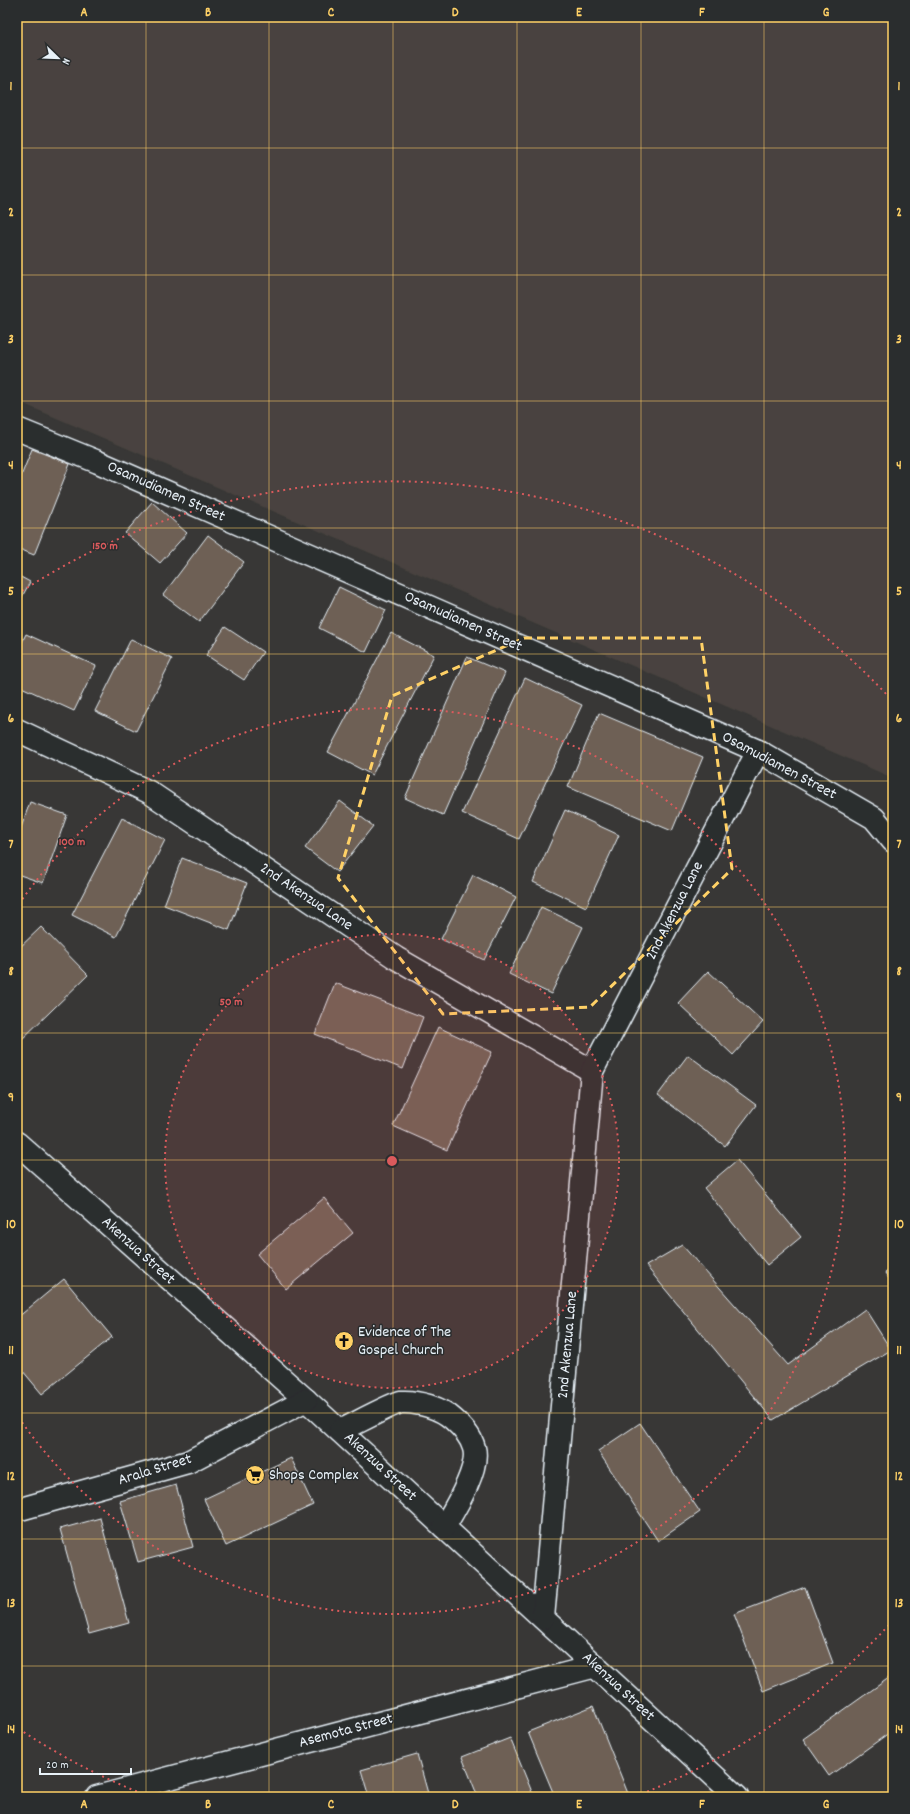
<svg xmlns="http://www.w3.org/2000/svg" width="910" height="1814" viewBox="0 0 910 1814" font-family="Dekko,sans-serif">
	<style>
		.built { fill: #48433f }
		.building { fill: #6e6054; stroke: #e8f1f8 }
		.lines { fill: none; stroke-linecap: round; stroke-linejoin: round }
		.minor-casing { stroke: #e8f1f8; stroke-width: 25 }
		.minor { stroke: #2a2d2e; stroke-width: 22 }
		.marked { fill: none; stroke: #ffd166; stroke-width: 3; stroke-dasharray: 8 5; stroke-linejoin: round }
		.grid { fill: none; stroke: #ffd166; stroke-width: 1; stroke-opacity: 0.55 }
		.ring { fill: none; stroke: #da5a5c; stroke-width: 2; stroke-dasharray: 2 4 }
		.labels { text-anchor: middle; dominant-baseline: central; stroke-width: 3; stroke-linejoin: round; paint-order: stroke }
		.street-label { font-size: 16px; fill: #e8f1f8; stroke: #2a2d2e }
		.poi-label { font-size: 16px; fill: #e8f1f8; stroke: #2a2d2e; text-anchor: start }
		.centre { fill: #da5a5c; stroke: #2a2d2e; stroke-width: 2 }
		.ring-label { font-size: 12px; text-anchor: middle; font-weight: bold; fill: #da5a5c; stroke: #2a2d2e; stroke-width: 3; stroke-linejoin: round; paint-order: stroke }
		.neatline { fill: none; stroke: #ffd166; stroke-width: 1.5 }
		.grid-label { font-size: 13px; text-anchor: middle; font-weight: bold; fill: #ffd166 }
	</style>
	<rect width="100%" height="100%" fill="#383736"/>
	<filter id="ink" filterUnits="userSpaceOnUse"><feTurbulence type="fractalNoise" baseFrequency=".025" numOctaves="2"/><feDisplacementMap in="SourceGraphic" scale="8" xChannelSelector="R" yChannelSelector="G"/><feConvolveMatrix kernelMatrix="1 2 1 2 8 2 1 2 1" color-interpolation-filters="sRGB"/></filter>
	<g filter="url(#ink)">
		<path class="built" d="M17,17H893V778L17,401Z"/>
		<g class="building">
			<path d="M32,449L70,464L34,555L17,548V486Z"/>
			<path d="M152,502L187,533L160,563L125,533Z"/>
			<path d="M208,535L244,562L199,622L163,595Z"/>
			<path d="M17,575L30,582L17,606Z"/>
			<path d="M339,587L386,610L366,652L319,628Z"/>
			<path d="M225,627L263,652L244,680L206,655Z"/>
			<path d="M391,633L434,655L372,775L328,752Z"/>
			<path d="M26,634L96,666L74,711L17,685V652Z"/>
			<path d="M131,639L172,659L136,731L95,711Z"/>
			<path d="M467,657L505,673L443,815L405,798Z"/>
			<path d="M525,678L582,705L519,839L462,813Z"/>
			<path d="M599,713L703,757L672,831L568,787Z"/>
			<path d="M340,801L373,826L337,872L305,848Z"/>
			<path d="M30,802L67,815L43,883L17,874V839Z"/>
			<path d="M565,810L619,835L586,907L533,882Z"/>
			<path d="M122,818L165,840L116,937L72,915Z"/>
			<path d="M182,858L247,883L229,930L164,905Z"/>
			<path d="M473,875L516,897L484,960L441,939Z"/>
			<path d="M541,907L583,927L551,994L509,974Z"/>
			<path d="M41,927L88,975L17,1044V950Z"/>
			<path d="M708,971L763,1022L733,1055L678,1003Z"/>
			<path d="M335,983L423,1017L403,1069L315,1034Z"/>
			<path d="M438,1027L492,1052L447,1150L393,1126Z"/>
			<path d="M688,1055L756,1105L725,1146L658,1095Z"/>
			<path d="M737,1160L801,1237L767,1265L704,1188Z"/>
			<path d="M324,1198L353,1233L286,1289L257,1254Z"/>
			<path d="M682,1245L788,1365L865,1309L891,1350L773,1420L646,1266Z"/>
			<path d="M893,1268V1285L885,1273Z"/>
			<path d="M64,1279L112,1337L42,1394L17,1364V1318Z"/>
			<path d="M640,1423L700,1512L658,1541L598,1451Z"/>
			<path d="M291,1458L313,1505L226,1546L204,1499Z"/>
			<path d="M176,1485L193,1547L138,1562L120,1501Z"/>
			<path d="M100,1518L129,1623L89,1634L60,1529Z"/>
			<path d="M805,1587L833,1663L763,1691L734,1614Z"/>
			<path d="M893,1675V1730L829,1776L803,1739Z"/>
			<path d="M593,1706L629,1796L555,1797L528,1732Z"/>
			<path d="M510,1738L534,1797H478L462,1757Z"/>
			<path d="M417,1754L429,1797H369L361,1770Z"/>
		</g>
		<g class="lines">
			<defs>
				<g id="minor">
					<path d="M17,429L98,462L758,751L874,818L893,841"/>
					<path d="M17,730L149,792L396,958L592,1071"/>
					<path d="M17,1143L306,1400L737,1797"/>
					<path d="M340,1431C351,1426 393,1403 401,1402C418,1401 441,1408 453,1419C462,1427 471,1436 474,1448C480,1469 454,1510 444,1527"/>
					<path d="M17,1510L188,1462L306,1400"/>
					<path d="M543,1618L592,1071L758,751"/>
					<path d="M97,1797L596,1666"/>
				</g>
			</defs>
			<use href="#minor" class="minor-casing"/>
			<use href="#minor" class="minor"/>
		</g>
	</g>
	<path class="marked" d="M524,638H701L732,869L590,1007L443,1014L338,878L392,696Z"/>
	<path class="grid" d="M146,17V1797M269,17V1797M393,17V1797M517,17V1797M641,17V1797M764,17V1797M17,148H893M17,275H893M17,401H893M17,528H893M17,654H893M17,781H893M17,907H893M17,1033H893M17,1160H893M17,1286H893M17,1413H893M17,1539H893M17,1666H893"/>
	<circle cx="392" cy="1161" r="227" fill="#da5a5c" fill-opacity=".12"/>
	<g class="ring">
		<circle cx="392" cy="1161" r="227"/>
		<path d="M19 904A453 453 0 1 1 19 1418"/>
		<path d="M889 1625A680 680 0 0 1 636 1796M148 1796A680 680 0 0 1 22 1731M22 591A680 680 0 0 1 889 697"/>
	</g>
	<defs>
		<symbol id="church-disc" viewBox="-11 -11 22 22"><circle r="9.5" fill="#ffd166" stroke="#2a2d2e"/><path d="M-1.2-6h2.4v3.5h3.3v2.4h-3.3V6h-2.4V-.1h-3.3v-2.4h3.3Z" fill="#111"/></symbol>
		<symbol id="supermarket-disc" viewBox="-11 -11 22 22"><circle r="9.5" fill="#ffd166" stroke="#2a2d2e"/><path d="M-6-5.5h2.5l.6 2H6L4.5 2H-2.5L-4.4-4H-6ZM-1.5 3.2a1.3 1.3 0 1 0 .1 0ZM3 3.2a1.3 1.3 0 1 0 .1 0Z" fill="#111"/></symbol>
	</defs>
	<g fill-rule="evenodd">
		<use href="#church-disc" x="333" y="1330" width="22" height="22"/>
		<use href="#supermarket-disc" x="244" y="1464" width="22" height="22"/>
	</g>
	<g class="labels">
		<g class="street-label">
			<text transform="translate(166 492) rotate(24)">Osamudiamen Street</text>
			<text transform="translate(463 622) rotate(24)">Osamudiamen Street</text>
			<text transform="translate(779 766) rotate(28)">Osamudiamen Street</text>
			<text transform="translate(306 897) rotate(34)">2nd Akenzua Lane</text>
			<text transform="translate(675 911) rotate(-63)">2nd Akenzua Lane</text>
			<text transform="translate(138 1251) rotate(42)">Akenzua Street</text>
			<text transform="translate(568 1345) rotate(-85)">2nd Akenzua Lane</text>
			<text transform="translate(380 1467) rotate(43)">Akenzua Street</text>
			<text transform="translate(155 1470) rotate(-17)">Arala Street</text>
			<text transform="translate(618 1687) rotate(43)">Akenzua Street</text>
			<text transform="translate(346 1731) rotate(-15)">Asemota Street</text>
		</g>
		<g class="poi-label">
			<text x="358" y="1332">Evidence of The<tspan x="358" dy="18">Gospel Church</tspan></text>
			<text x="269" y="1475">Shops Complex</text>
		</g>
	</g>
	<circle cx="392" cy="1161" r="6" class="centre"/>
	<g class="ring-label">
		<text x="105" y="549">150 m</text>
		<text x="72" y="845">100 m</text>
		<text x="231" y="1005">50 m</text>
	</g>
	<rect width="910" height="1814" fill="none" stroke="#2a2d2e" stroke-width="44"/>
	<g transform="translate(58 58) rotate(113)" stroke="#2a2d2e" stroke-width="3" paint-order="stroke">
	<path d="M0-3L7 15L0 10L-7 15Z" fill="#e8f1f8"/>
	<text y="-6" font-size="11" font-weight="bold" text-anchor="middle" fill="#e8f1f8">N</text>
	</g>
	<path d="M40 1768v6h91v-6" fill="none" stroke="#e8f1f8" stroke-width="2"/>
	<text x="46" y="1768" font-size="12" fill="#e8f1f8" stroke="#2a2d2e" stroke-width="3" paint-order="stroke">20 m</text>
	<rect x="22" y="22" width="866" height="1770" class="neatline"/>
	<g class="grid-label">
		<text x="84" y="16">A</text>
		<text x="208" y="16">B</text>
		<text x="331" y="16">C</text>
		<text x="455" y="16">D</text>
		<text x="579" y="16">E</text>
		<text x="702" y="16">F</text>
		<text x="826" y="16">G</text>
		<text x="11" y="90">1</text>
		<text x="899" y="90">1</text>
		<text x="11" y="216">2</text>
		<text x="899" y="216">2</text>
		<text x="11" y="343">3</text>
		<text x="899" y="343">3</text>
		<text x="11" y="469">4</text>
		<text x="899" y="469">4</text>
		<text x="11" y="595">5</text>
		<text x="899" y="595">5</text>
		<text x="11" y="722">6</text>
		<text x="899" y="722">6</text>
		<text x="11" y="848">7</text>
		<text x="899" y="848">7</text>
		<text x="11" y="975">8</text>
		<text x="899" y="975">8</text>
		<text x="11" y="1101">9</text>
		<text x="899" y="1101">9</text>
		<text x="11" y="1228">10</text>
		<text x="899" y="1228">10</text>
		<text x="11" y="1354">11</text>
		<text x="899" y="1354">11</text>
		<text x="11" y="1480">12</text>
		<text x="899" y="1480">12</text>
		<text x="11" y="1607">13</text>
		<text x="899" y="1607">13</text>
		<text x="11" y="1733">14</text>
		<text x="899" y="1733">14</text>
		<text x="84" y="1808">A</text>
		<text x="208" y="1808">B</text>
		<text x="331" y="1808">C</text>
		<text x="455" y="1808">D</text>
		<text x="579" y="1808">E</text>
		<text x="702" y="1808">F</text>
		<text x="826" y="1808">G</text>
	</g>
</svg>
